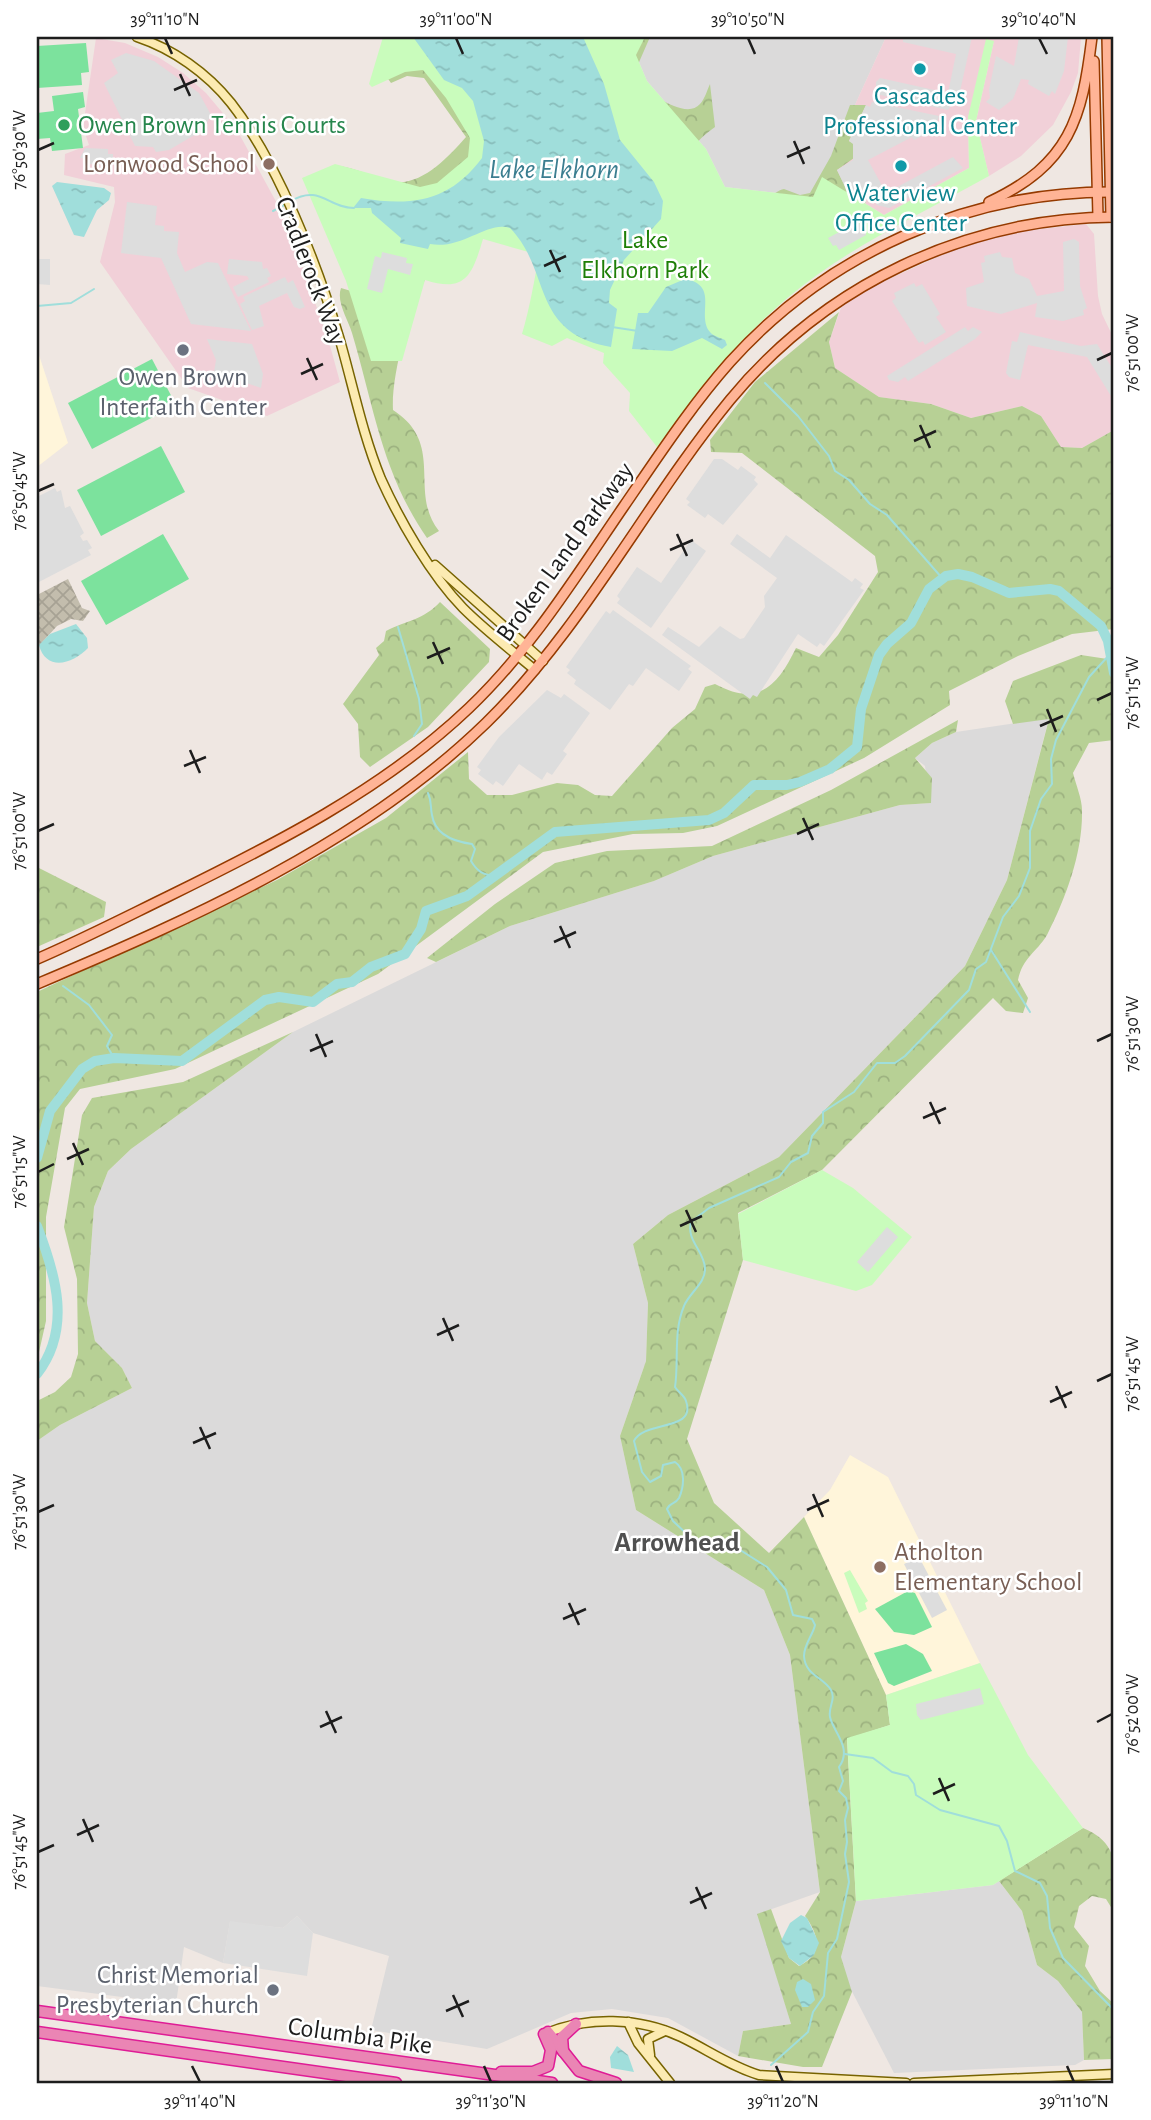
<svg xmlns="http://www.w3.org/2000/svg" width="1151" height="2120" viewBox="0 0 1151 2120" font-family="'Alegreya Sans',sans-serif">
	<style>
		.residential { fill: #dbdada }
		.commercial { fill: #f1d0d8 }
		.education { fill: #fff5da }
		.construction { fill: url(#construction-cross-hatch) }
		.forest { fill: url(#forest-crowns) }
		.park { fill: #c9fcbc }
		.pitch { fill: #7ce29d }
		.parking { fill: #ddd }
		.water { fill: url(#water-ripples) }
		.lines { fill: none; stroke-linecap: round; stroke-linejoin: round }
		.stream { stroke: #a0dedb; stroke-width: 2 }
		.river { stroke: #a0dedb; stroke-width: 10 }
		.secondary-casing { stroke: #776300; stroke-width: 11 }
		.primary-casing { stroke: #953a00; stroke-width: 12 }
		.highway-casing { stroke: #df1c96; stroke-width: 13 }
		.secondary { stroke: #fcebb2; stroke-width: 8 }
		.primary { stroke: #ffb496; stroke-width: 9 }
		.highway { stroke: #ea85b4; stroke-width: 10 }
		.ticks { fill: none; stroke: #1d1d1d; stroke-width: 2.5 }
		.culture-dot { fill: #0f9aa8; stroke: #fff; stroke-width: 2.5 }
		.leisure-dot { fill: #2e9e5b; stroke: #fff; stroke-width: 2.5 }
		.education-dot { fill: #8d6e63; stroke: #fff; stroke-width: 2.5 }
		.worship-dot { fill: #6b7280; stroke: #fff; stroke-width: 2.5 }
		.labels { text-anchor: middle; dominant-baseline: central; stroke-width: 5; stroke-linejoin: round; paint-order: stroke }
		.culture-label { font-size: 26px; fill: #0d838f; stroke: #fff }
		.leisure-label { font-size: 26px; fill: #27864d; stroke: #fff; text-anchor: start }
		.education-label { font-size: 26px; fill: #785e54; stroke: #fff; text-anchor: end }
		.park-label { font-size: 26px; fill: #1e7f07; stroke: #fff }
		.street-label { font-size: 26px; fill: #1d1d1d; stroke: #fff }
		.worship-label { font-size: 26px; fill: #5b616d; stroke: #fff }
		.water-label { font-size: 28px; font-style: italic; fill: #3b7e90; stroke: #fff }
		.neighbourhood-label { font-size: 28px; font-weight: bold; fill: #505050; stroke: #fff }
		.neatline { fill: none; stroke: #1d1d1d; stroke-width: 2.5 }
		.ticks-label { font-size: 18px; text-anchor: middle; fill: #1d1d1d }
	</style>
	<defs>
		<pattern id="construction-cross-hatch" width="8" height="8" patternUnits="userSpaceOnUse" patternTransform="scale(1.75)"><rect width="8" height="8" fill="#c3bdad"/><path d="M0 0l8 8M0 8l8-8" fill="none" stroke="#a7a294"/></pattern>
		<pattern id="forest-crowns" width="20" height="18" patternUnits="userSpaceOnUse" patternTransform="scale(1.75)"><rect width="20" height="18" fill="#b7d095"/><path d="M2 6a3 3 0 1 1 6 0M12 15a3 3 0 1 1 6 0" fill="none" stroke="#9db280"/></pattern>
		<pattern id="water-ripples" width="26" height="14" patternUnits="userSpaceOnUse" patternTransform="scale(1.75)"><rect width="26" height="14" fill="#a0dedb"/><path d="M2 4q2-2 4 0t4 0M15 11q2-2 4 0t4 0" fill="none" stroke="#89bebc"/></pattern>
	</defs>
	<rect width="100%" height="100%" fill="#efe7e2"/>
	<g class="residential">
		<path d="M645,37H886L813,197L725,187L706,149L647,81L636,55Z"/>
		<path d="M1049,718L1007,880L965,966L779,1157L668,1215L633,1244L648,1303L646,1361L620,1436L636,1510L764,1590L790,1655L820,1892L758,1914L791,2024L743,2031L738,2056L668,2018L612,2009L571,2013L487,2049L371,2030L389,1956L313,1933L297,1916L283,1928L230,1922L223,1963L184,1947L176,2004L37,1986V1441L60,1425L132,1388L122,1368L95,1341L87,1303L94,1207L108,1171L131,1149L293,1032L510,926L654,881L713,856L900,805L930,803L925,766L915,758L932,743L956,732Z"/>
		<path d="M999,1881L1022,1911L1037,1965L1058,1981L1082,2012L1084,2060L1075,2065L894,2073L844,1976L841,1957L856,1901L993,1885Z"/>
	</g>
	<g class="commercial">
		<path d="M886,37H1081L1078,73L1071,92L1053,125L1021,156L989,176L976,121L994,41L968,117L969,168L884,215L822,177Z"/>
		<path d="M96,38L125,43L158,57L183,73L206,93L237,130L285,218L329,342L340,382L267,416L188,388L100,262L115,202L114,187L64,175L65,154L89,145L83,127Z"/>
		<path d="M1086,224L1094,234L1098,296L1102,314L1114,339V430L1082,448L1061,447L1041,416L1022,406L971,418L931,404L879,397L835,368L829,342L842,305L871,287L964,245L1022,231Z"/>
	</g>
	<g class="education">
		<path d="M37,349L68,443L37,467Z"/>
		<path d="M850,1455L888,1477L980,1663L886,1695L804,1517L830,1490Z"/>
	</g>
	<path class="construction" d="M68,579L82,608L90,611L83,621L71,619L57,626L37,648V595Z"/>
	<g class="forest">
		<path d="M596,37H650L633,76L635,84C650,91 685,121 700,104C705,99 707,90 710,84L715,127C686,148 687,156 708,183C721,186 758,200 769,196C775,194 778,190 784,189L800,195L810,193L831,156L850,105H866L849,141L853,143L854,158L837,170L846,188L851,186L858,201H866C859,221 835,232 814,231L790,251L743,240L713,215L707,194L685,180L670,182L642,153L625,128L612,78Z"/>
		<path d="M416,57L456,97L476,152L441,190L311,183L336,166C357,167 374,179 395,182C423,185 449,156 466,137L424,78L407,76L391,83L383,72Z"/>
		<path d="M427,276C410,307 391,375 393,410C446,444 408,492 439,531L427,538C382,473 374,407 352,333C348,319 336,302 341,288L351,291Z"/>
		<path d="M839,312L829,342L835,368L879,397L931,404L971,418L1022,406L1041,416L1061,447L1082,448L1114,430V629L1072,634L1018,656L949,691L950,705L864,758L717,826L683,833L633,834L543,852L378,974L175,1069L80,1089L65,1108L46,1217V1321L37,1361V992L277,880L386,818L468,752L469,779L487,795H512L557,783L578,785L595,795L612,796L672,728L695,709L705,687L715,684C758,707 777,687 796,648L819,657L838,635L878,572L875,556L742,453L711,452L710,440L755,382Z"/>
		<path d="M440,602L490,649L489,662L428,727L370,767L360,757L358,724L343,704L379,655L376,648L384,641L386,631C408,620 423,620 440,602Z"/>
		<path d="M1081,655L1114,660V740L1089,743L1073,773C1076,785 1082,799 1082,810C1083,852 1066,898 1047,935C1036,953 1023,957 1018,980L1028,998L1023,1013L1006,1011L993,998L822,1170L738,1213L743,1260L687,1439L714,1503L769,1553L804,1517L886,1695L890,1725L847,1739L856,1901L841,1957L852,1992L822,2067H803L738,2056L743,2031L791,2024L757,1914L771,1909L789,1958L799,1966C824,1954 819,1935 805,1916L820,1892L790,1655L764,1590L636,1510L620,1436L646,1361L648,1303L633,1244L668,1215L779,1157L965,966L1007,880L1049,719L1013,724L1005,701L1013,681Z"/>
		<path d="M958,720L956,732L932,743L915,758L932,778L931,803L900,805L713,856L654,881L510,926L436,962L427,958L495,904L555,863L607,851L712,846L831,790Z"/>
		<path d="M37,867L106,902L104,917L37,947Z"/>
		<path d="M293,1032L131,1149L108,1171L94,1207L87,1303L95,1341L122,1368L132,1388L60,1425L37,1441V1401L55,1392L71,1377L78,1354L77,1279L64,1227L82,1115L92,1098L183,1082Z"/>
		<path d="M1083,1828C1124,1845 1114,1874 1114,1912L1106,1899L1092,1896L1079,1906L1074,1927L1089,1946L1085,1966L1100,1991L1114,2004V2059L1084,2060L1082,2012L1058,1981L1037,1965L1022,1911L999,1881Z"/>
	</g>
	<g class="park">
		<path d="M383,37H645L636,55L647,81L706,149L725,187L813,197L822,177L884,215L969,168L968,117L986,39L994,41L976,121L989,176C932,208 870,237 817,275C752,321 703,383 657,447L629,411L630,393L603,363L604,353L567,338L552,346L522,334C530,307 534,282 539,255L483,239C472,276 465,293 425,280L402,361H371L346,281L302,178L335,164L420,187L437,183L468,157L470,138L446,98L423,70L405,72L372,87L369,84Z"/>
		<path d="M822,1170L853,1188L912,1237L872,1285L856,1291L743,1260L738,1214Z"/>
		<path d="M850,1570L868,1601L865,1603L867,1609L859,1613L844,1573Z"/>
		<path d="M980,1663L1028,1755L1083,1828L993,1885L856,1901L847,1738L890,1725L886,1695Z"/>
	</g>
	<g class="pitch">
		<path d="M86,43L89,72L81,73L82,85L37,88V46Z"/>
		<path d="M83,92L85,107L78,109L83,148L52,151L50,138L37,139V113L54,111L52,96Z"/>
		<path d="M152,359L176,405L92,449L68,403Z"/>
		<path d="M161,446L185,492L101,536L77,490Z"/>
		<path d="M163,534L189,579L106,625L81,581Z"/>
		<path d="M908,1591L915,1593L932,1627L914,1635L894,1632L875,1609Z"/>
		<path d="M906,1644L923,1654L932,1671L894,1686L888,1683L874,1653Z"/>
	</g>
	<g class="parking">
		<path d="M903,37H972L957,105L952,104L948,110L876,94V82L880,78L948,93L956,54L903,42Z"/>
		<path d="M1019,37H1068L1064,71L1055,94L1052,91L1049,96L1028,84L1029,80L1021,79L1013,99L999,110L986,102L990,98L989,90L996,56L1014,66Z"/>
		<path d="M126,53L154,61L199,93L211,115L203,130L169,150L156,152L153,147L135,146L104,83L118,73L111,60Z"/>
		<path d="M872,102L939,116L938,120L928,128L930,132L914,140L912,137L868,160L886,193L953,157L963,168L889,208L877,205L869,195L858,201L851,187L846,189L837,170L853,160V144L849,141L866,105L870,107Z"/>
		<path d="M85,148L108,149V154H113V165L84,164V158H80Z"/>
		<path d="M127,202L157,206L155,225L164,226V231L179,232L177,253L185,272L207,262L218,263L251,331L191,324L161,258L121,253Z"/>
		<path d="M858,222L861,226L865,224L866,235L839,250L836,245L833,246L828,238Z"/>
		<path d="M1074,239L1079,242L1080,286L1087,308L1083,310L1084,315L1063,321L1035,317L1037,303L1001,314L967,306L966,288L984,282L981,263L985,262L984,256L1000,252L1002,257L1012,258L1015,273L1029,279L1037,296L1064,291L1063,242Z"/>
		<path d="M382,252L407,258L406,263L413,264L410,275L388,269L382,293L367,289L375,256L381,258Z"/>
		<path d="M37,259H50V285L37,284Z"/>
		<path d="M229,259L262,262L263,269L267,268L271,276L267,278L269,282L238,297L233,287L249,279L247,276L227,274Z"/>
		<path d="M285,277L288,283L293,280L305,307L300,309L294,307L287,293L259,306L264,326L252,330L240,304L245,301L243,297Z"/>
		<path d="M914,283L916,287L922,284L940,314L936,317L946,332L925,345L923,341L919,343L892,301L896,298L894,293Z"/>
		<path d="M965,327L968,331L973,327L982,332L975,339L908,381L905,377L898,382L889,380L887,376Z"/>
		<path d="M1020,332L1081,346L1097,344L1114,371V401L1087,357L1028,345L1020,380L1009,377L1006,373L1012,341L1017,342Z"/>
		<path d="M207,339L252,344L263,374L261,388L214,372L216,360Z"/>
		<path d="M714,459H722L738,470L741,466L756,477L754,480L758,484L723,525L708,514L705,518L687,505L690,502L686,499Z"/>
		<path d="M55,488L57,492L61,490L65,508L70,506L84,533L80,536L83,541L87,540L92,548L88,550L91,555L37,583V497Z"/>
		<path d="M737,534L770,558L786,535L852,582L855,578L863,584L860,588L864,590L824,646L820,643L817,647L798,634L757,697L753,695L750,699L662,635L668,627L699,647L720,626L740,639L744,638L765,607L764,596L777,578L730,544Z"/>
		<path d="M691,540L706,551L651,628L617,603L620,599L617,596L637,567L661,583Z"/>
		<path d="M613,610L691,666L688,669L692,672L679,691L646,668L633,686L629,684L610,710L574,684L576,680L567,673L570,670L566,667L606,611L610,614Z"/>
		<path d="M547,690L561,698L564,694L590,713L563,751L567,754L552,775L547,772L542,780L519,764L503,786L496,781L493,785L478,774L481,770L477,767L499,737Z"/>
		<path d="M887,1227L898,1237L868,1272L857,1262Z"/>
		<path d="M919,1557L947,1610L932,1618L904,1564Z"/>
		<path d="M980,1688L984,1704L921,1720L917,1715L916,1704Z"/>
		<path d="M297,1916L313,1933L307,1976L223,1963L230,1921L283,1928Z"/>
	</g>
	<g class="water">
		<path d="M413,37H583L604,84L620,140L654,182L663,201L661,219L624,260L610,290L609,303L617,309L611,347C530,333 552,271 510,228C488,220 462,250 430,244L428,249L400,243L401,238L372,213L371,208H353L361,198C413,207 450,201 482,158L484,141L473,101L462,88L444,80Z"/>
		<path d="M57,182L104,188L111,193L109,200L97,210L84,237L74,235L52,186Z"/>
		<path d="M685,279C720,285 696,315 710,332C713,336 721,338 725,340L727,345L722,349L702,338L672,351L632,349L638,313H648L666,287Z"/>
		<path d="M76,624L87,638L88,648C73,664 46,672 39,645L50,634Z"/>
		<path d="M801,1915L807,1918L819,1943L814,1955L800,1966L789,1958L781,1941L790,1923Z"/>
		<path d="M803,1979L811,1984L815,2000L808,2007H802L795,1990L797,1982Z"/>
		<path d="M617,2046L628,2055L634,2072L611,2068L610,2057Z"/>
	</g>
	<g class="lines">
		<g class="stream">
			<path d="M291,201C320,184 328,208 354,208"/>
			<path d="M273,211L286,204"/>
			<path d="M37,306L71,303L94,289"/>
			<path d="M612,327L638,331"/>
			<path d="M765,383L798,416L829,456L835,471L849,480L870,504L887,515L942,578"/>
			<path d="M398,627L419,699L422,724L414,736"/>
			<path d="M428,793C432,802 430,806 432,815C435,836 457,842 472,844L475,849L471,861C477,871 483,875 494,876"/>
			<path d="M991,950L1030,1012"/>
			<path d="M63,986L89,1005L112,1035L107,1046L114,1058"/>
			<path d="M845,1754L873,1758L892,1772L908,1776L914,1784L916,1795L940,1810L999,1826L1007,1841L1015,1871L1040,1883L1047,1896L1050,1928L1063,1958L1114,2010"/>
			<path d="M771,2065L808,2032L813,2012L824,1996L828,1953L837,1939L849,1882L845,1854L847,1842L845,1820L848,1808L846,1798L839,1791L843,1781L839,1767C853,1748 833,1732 830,1717C828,1707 836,1700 831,1690C823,1677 805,1675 804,1656C804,1644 813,1635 815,1625L812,1619L793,1615L786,1590L767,1567L737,1548L691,1538L673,1521L667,1509C670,1502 675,1505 679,1498C684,1487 686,1469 675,1462L663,1465L661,1476L650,1482L642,1472L634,1441C644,1420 697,1432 686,1401C684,1395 678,1392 675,1387C679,1361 673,1332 684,1306C689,1293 706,1283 705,1268C704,1251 686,1240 691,1222L709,1208L779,1177L791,1162L808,1153L812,1136L823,1123V1112L854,1092L877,1063H895L905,1056L969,990L976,969L986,962L1003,917L1019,896L1030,868V831L1041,799L1052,784L1051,759L1056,740L1089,677L1111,653"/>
		</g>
		<g class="river">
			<path d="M37,1158L50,1111L82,1069L95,1061L114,1058L182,1061L265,1000L279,997L313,1002L337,984L352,982L371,967L405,954L421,929L426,911L467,896L555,832L709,820L724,813L754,785H787L800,782L830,769L857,747L861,709L879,655L887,644L911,623L929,589L946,576L958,574L972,577L1009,593L1050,589L1059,591L1101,626L1108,641L1114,673"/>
			<path d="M37,1226C56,1275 72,1329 37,1374"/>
		</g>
		<defs>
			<g id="secondary">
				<path d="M137,37C173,49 207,73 231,103C278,163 317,264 339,337C353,385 362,433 381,479C400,521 431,575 463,608C485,630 511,650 535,670"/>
				<path d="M435,565L543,661"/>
				<path d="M628,2022L638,2043L670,2083"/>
				<path d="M544,2034C587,2016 639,2017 681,2037C708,2050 730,2066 759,2075L906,2083"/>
				<path d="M650,2055L648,2039L665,2031"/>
				<path d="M914,2083L1114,2074"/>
			</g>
			<g id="primary">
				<path d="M1107,37L1111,217"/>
				<path d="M1094,61L1098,217"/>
				<path d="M989,202C1070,164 1082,119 1092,37"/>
				<path d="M37,959C81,940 124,918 167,897C273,845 383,790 469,708C531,649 576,576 624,506C657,458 691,406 730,362C828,253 968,191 1114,192"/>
				<path d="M37,984C192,919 364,842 486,723C583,628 645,504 730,400C825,285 965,218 1114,217"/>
			</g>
			<g id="highway">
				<path d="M37,2011L552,2083"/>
				<path d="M37,2032L396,2083"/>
				<path d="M548,2032L579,2071L616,2083"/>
				<path d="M563,2051L562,2037L576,2024"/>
				<path d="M501,2072H533L548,2066L551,2050L544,2034"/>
			</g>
		</defs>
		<use href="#secondary" class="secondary-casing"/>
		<use href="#primary" class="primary-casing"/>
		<use href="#highway" class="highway-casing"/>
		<use href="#secondary" class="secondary"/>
		<use href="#primary" class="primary"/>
		<use href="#highway" class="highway"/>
	</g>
	<path class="ticks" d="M165,38L172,54M456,38L463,54M748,38L755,54M1039,38L1047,54M180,74L190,96M174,90L197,80M794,141L804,164M38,150L54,143M787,157L810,147M550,250L560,272M544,266L566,256M307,358L317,380M1097,360L1112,353M301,374L323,364M920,425L930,448M914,441L936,431M38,491L54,484M677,534L687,556M670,550L693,540M433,642L443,664M427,658L450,648M1097,700L1112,693M1047,709L1056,732M1040,726L1063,716M190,750L200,773M184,766L206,757M803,818L813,840M38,831L54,824M797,834L819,824M560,926L570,948M554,942L576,932M316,1034L326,1057M1097,1041L1112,1034M310,1051L333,1041M930,1102L940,1124M923,1118L946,1108M73,1143L83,1165M67,1159L89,1149M38,1172L54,1164M686,1210L696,1232M680,1226L702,1216M443,1318L453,1341M437,1335L459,1325M1097,1381L1112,1374M1056,1386L1066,1408M1050,1402L1072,1392M200,1427L210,1449M193,1443L216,1433M813,1494L823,1517M807,1510L829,1500M38,1512L54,1505M569,1603L579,1625M563,1619L586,1609M326,1711L336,1733M1097,1722L1112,1714M320,1727L342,1717M939,1778L949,1801M933,1794L955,1784M83,1819L93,1842M77,1835L99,1825M38,1852L54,1845M696,1887L706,1909M690,1903L712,1893M453,1995L463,2017M446,2011L469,2001M192,2066L200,2082M484,2066L491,2082M776,2066L783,2082M1067,2066L1074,2082"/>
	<g class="culture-dot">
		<circle cx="920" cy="69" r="7"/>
		<circle cx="901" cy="166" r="7"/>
	</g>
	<circle class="leisure-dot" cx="64" cy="125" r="7"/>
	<g class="education-dot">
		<circle cx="269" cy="164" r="7"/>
		<circle cx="880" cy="1567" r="7"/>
	</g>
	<g class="worship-dot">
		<circle cx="183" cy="350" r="7"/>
		<circle cx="273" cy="1990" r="7"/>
	</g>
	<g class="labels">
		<g class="culture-label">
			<text x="920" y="96">Cascades<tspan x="920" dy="30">Professional Center</tspan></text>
			<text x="901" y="193">Waterview<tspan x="901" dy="30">Office Center</tspan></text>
		</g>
		<g class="leisure-label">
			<text x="78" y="125">Owen Brown Tennis Courts</text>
		</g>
		<g class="education-label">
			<text x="255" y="164">Lornwood School</text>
			<text x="894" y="1552" text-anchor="start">Atholton<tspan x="894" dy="30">Elementary School</tspan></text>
		</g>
		<g class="park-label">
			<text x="645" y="240">Lake<tspan x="645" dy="30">Elkhorn Park</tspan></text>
		</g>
		<g class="street-label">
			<text transform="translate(311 271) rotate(69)">Cradlerock Way</text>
			<text transform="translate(565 552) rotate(-54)">Broken Land Parkway</text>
			<text transform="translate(360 2036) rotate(8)">Columbia Pike</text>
		</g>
		<g class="worship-label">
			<text x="183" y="377">Owen Brown<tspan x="183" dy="30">Interfaith Center</tspan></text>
			<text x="259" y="1975" text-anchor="end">Christ Memorial<tspan x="259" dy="30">Presbyterian Church</tspan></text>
		</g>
		<g class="water-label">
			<text x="554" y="170">Lake Elkhorn</text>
		</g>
		<g class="neighbourhood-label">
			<text x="677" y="1543">Arrowhead</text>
		</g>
	</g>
	<rect width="1151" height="2120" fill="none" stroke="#ffffff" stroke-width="77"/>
	<rect x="38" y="38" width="1074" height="2044" class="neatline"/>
	<g class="ticks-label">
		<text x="165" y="25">39°11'10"N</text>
		<text x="456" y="25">39°11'00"N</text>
		<text x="748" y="25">39°10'50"N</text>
		<text x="1039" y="25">39°10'40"N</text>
		<text transform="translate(19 150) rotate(-90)" y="6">76°50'30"W</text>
		<text transform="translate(1132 353) rotate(-90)" y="6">76°51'00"W</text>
		<text transform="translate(19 491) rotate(-90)" y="6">76°50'45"W</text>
		<text transform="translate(1132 693) rotate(-90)" y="6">76°51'15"W</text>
		<text transform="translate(19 831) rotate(-90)" y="6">76°51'00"W</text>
		<text transform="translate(1132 1034) rotate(-90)" y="6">76°51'30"W</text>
		<text transform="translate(19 1172) rotate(-90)" y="6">76°51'15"W</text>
		<text transform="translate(1132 1374) rotate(-90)" y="6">76°51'45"W</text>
		<text transform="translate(19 1512) rotate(-90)" y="6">76°51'30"W</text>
		<text transform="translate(1132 1714) rotate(-90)" y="6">76°52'00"W</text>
		<text transform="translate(19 1852) rotate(-90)" y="6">76°51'45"W</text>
		<text x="200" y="2107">39°11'40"N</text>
		<text x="491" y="2107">39°11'30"N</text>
		<text x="783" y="2107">39°11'20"N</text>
		<text x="1074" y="2107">39°11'10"N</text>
	</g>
</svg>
